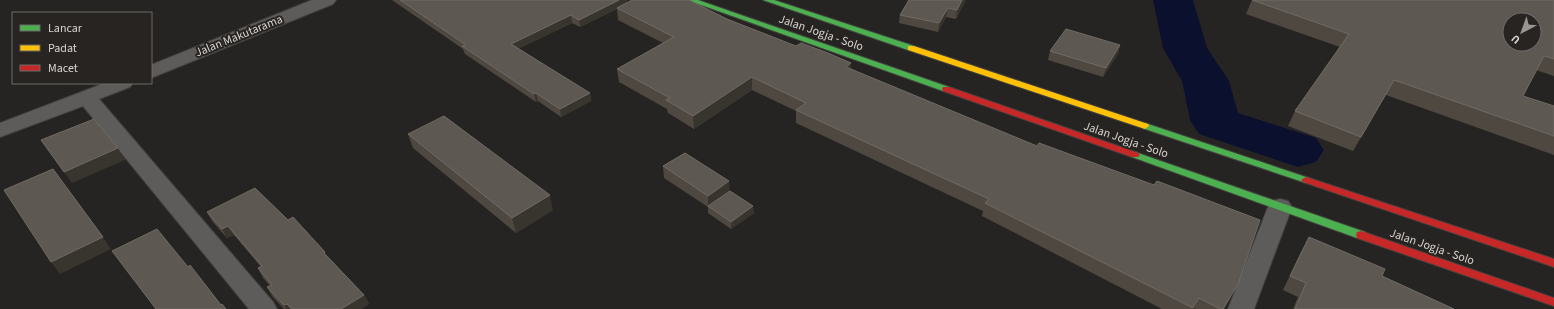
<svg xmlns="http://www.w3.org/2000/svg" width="1554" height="309" viewBox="0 0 1554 309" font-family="'Source Sans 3',sans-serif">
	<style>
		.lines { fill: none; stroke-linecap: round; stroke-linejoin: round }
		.river { fill: #0b102f; fill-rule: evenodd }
		.street-casing { stroke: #43413f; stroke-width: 2 }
		.fast-casing { stroke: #43413f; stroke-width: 2 }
		.slow-casing { stroke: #43413f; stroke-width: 2 }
		.jam-casing { stroke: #43413f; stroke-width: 2 }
		.street { fill: #5d5c5a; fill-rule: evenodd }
		.fast { fill: #4caf50; fill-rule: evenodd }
		.slow { fill: #ffc107; fill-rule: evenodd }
		.jam { fill: #c62828; fill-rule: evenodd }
		.wall { fill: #4e4841 }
		.shaded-wall { fill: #38342e }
		.building { fill: #5d5851; stroke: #706b65; fill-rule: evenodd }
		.labels { text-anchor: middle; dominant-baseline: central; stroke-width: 4; stroke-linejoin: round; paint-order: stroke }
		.street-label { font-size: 12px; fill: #d7d4d2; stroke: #272421 }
	</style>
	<rect width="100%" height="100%" fill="#262422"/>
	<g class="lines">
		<path class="river" d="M1153,0H1193L1207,48L1229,81L1238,113L1316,138L1324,150L1316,162L1298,167L1199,134L1190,120L1182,81L1163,48Z"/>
		<defs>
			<g id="street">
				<path d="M312,0H336L333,4L151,78V65Z"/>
				<path d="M105,83H133L130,87L99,99L273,302L277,309H249L83,106L0,137V123Z"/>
				<path d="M1280,199L1288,201L1292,207L1254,309H1228L1268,207L1272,201Z"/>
			</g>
			<g id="fast">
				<path d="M687,0H698L949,87L950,89L946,91H943Z"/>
				<path d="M763,0H774L914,46L915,48L911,50H908Z"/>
				<path d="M1145,123L1309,178L1311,180L1306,183L1303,182L1142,128L1141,126Z"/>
				<path d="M1135,152L1365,232L1366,235L1365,238H1357L1132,157L1130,155L1132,153Z"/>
			</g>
			<path id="slow" d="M908,46H914L1148,124L1149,126L1145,129L908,50Z"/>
			<g id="jam">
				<path d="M943,87H949L1138,153L1140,155L1138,157H1132L943,91L942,89Z"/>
				<path d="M1306,177L1554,259V267L1303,182L1301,180Z"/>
				<path d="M1361,231L1554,298V306L1357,238L1356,235L1357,232Z"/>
			</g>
		</defs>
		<use href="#street" class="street-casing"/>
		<use href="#fast" class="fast-casing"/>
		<use href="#slow" class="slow-casing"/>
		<use href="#jam" class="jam-casing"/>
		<use href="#street" class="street"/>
		<use href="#fast" class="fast"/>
		<use href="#slow" class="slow"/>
		<use href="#jam" class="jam"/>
	</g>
	<g class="wall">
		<path d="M392,0H627V3L727,19L851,69L1231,297L1224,309H1162L982,216L983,211L796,123V111L752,90L694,129L668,113L667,109L619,82L617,69L663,43L618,20L617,9L580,27L572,23L518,49L590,93L591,101L561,117L538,101L536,102L465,54L463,49Z"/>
		<path d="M909,0H966L956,19L946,17L938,32L899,23L900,15Z"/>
		<path d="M1252,0H1554V76L1536,70L1523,96L1554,106V155L1386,95L1353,151L1288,126L1295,111L1340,47L1246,14Z"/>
		<path d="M1120,45L1118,54L1103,77L1048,60L1050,51Z"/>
		<path d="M408,134L553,210L516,233L413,148Z"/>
		<path d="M663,166L729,191L754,213L731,229L708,213V207L664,178Z"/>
		<path d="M207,212L288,220L328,257L364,295L369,304L361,309H284L272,296L267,287L270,286L263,278L258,268L261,267L234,235L227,238L212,221Z"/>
		<path d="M1309,237L1382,276L1454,309H1293L1298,297L1283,290L1302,250Z"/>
	</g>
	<g class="shaded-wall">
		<path d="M619,0H627V4L617,8V9L580,27L579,20Z"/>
		<path d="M962,0H966L956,19L957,10Z"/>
		<path d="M948,8L946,17L938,32L939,23Z"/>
		<path d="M571,15L572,23L512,52L511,44Z"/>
		<path d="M1120,45L1118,54L1103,77L1106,68Z"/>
		<path d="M851,63V75L846,67Z"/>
		<path d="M752,77V90L694,129L693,116Z"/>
		<path d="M536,93L538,101L536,102L534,94Z"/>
		<path d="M590,93L591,101L561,117L560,109Z"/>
		<path d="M118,148L125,160L72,183L64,172Z"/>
		<path d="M729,181L730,193L708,207V196Z"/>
		<path d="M550,195L553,210L516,233L512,218Z"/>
		<path d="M753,206L754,213L731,229V222Z"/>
		<path d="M228,226L234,235L227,238L222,229Z"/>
		<path d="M103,237L111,249L60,274L51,262Z"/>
		<path d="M1238,284L1224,309H1223Z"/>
		<path d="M364,295L369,304L361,309H341Z"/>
		<path d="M1199,298L1194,309H1192L1193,308Z"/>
		<path d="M287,304L290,309H286L284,305Z"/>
	</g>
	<g class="building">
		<path d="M400,0H619L579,20L571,15L511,44L590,93L560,109L536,93L534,94L462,46L466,45Z"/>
		<path d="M632,0H668L669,1L671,0H689L727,19L796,46L801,43L828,53L851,63L846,67L1037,146L1039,143L1154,185L1157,181L1260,220L1238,284L1223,309H1220L1199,298L1193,308L985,203L989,199L796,110L806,103L752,77L693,116L666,100L670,98L617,69L674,37L617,8Z"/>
		<path d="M909,0H962L957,10L948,8L939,23L900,15Z"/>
		<path d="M1252,0H1554V59L1544,56L1523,96L1554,106V136L1394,80L1361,137L1295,111L1349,34ZM1510,20H1534V44H1510Z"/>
		<path d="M1066,29L1120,45L1106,68L1050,51Z"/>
		<path d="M444,116L550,195L512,218L408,134Z"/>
		<path d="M94,119L118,148L64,172L41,140Z"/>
		<path d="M685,153L729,181L708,196L663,166Z"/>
		<path d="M53,169L103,237L51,262L4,190Z"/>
		<path d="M255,188L288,220L293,217L325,252L324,253L364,295L341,309H292L287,304L284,305L267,287L272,285L258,268L262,266L228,226L222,229L207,212Z"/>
		<path d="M730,191L753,206L731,222L708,206Z"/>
		<path d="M157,229L188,267L190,265L221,305L222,304L226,309H156L112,251Z"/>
		<path d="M1309,237L1385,269L1382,276L1454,309H1295L1306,283L1290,276Z"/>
	</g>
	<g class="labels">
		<g class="street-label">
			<text transform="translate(821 33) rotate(19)">Jalan Jogja - Solo</text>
			<text transform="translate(239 36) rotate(-22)">Jalan Makutarama</text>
			<text transform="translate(1126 140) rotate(19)">Jalan Jogja - Solo</text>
			<text transform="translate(1432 247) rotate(19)">Jalan Jogja - Solo</text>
		</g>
	</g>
	<rect x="12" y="12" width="140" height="72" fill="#272421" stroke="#6d6a68"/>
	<rect x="20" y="25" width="20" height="6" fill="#4caf50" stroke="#6d6a68"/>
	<text x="48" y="32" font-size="12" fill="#d7d4d2">Lancar</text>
	<rect x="20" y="45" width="20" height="6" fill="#ffc107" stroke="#6d6a68"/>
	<text x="48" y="52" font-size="12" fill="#d7d4d2">Padat</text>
	<rect x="20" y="65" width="20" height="6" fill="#c62828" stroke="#6d6a68"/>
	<text x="48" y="72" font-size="12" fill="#d7d4d2">Macet</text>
	<g transform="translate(1522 32) rotate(221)"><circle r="19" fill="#272421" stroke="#6d6a68"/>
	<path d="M0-3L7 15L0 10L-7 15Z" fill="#999694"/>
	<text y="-6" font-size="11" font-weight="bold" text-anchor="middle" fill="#d7d4d2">U</text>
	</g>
</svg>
